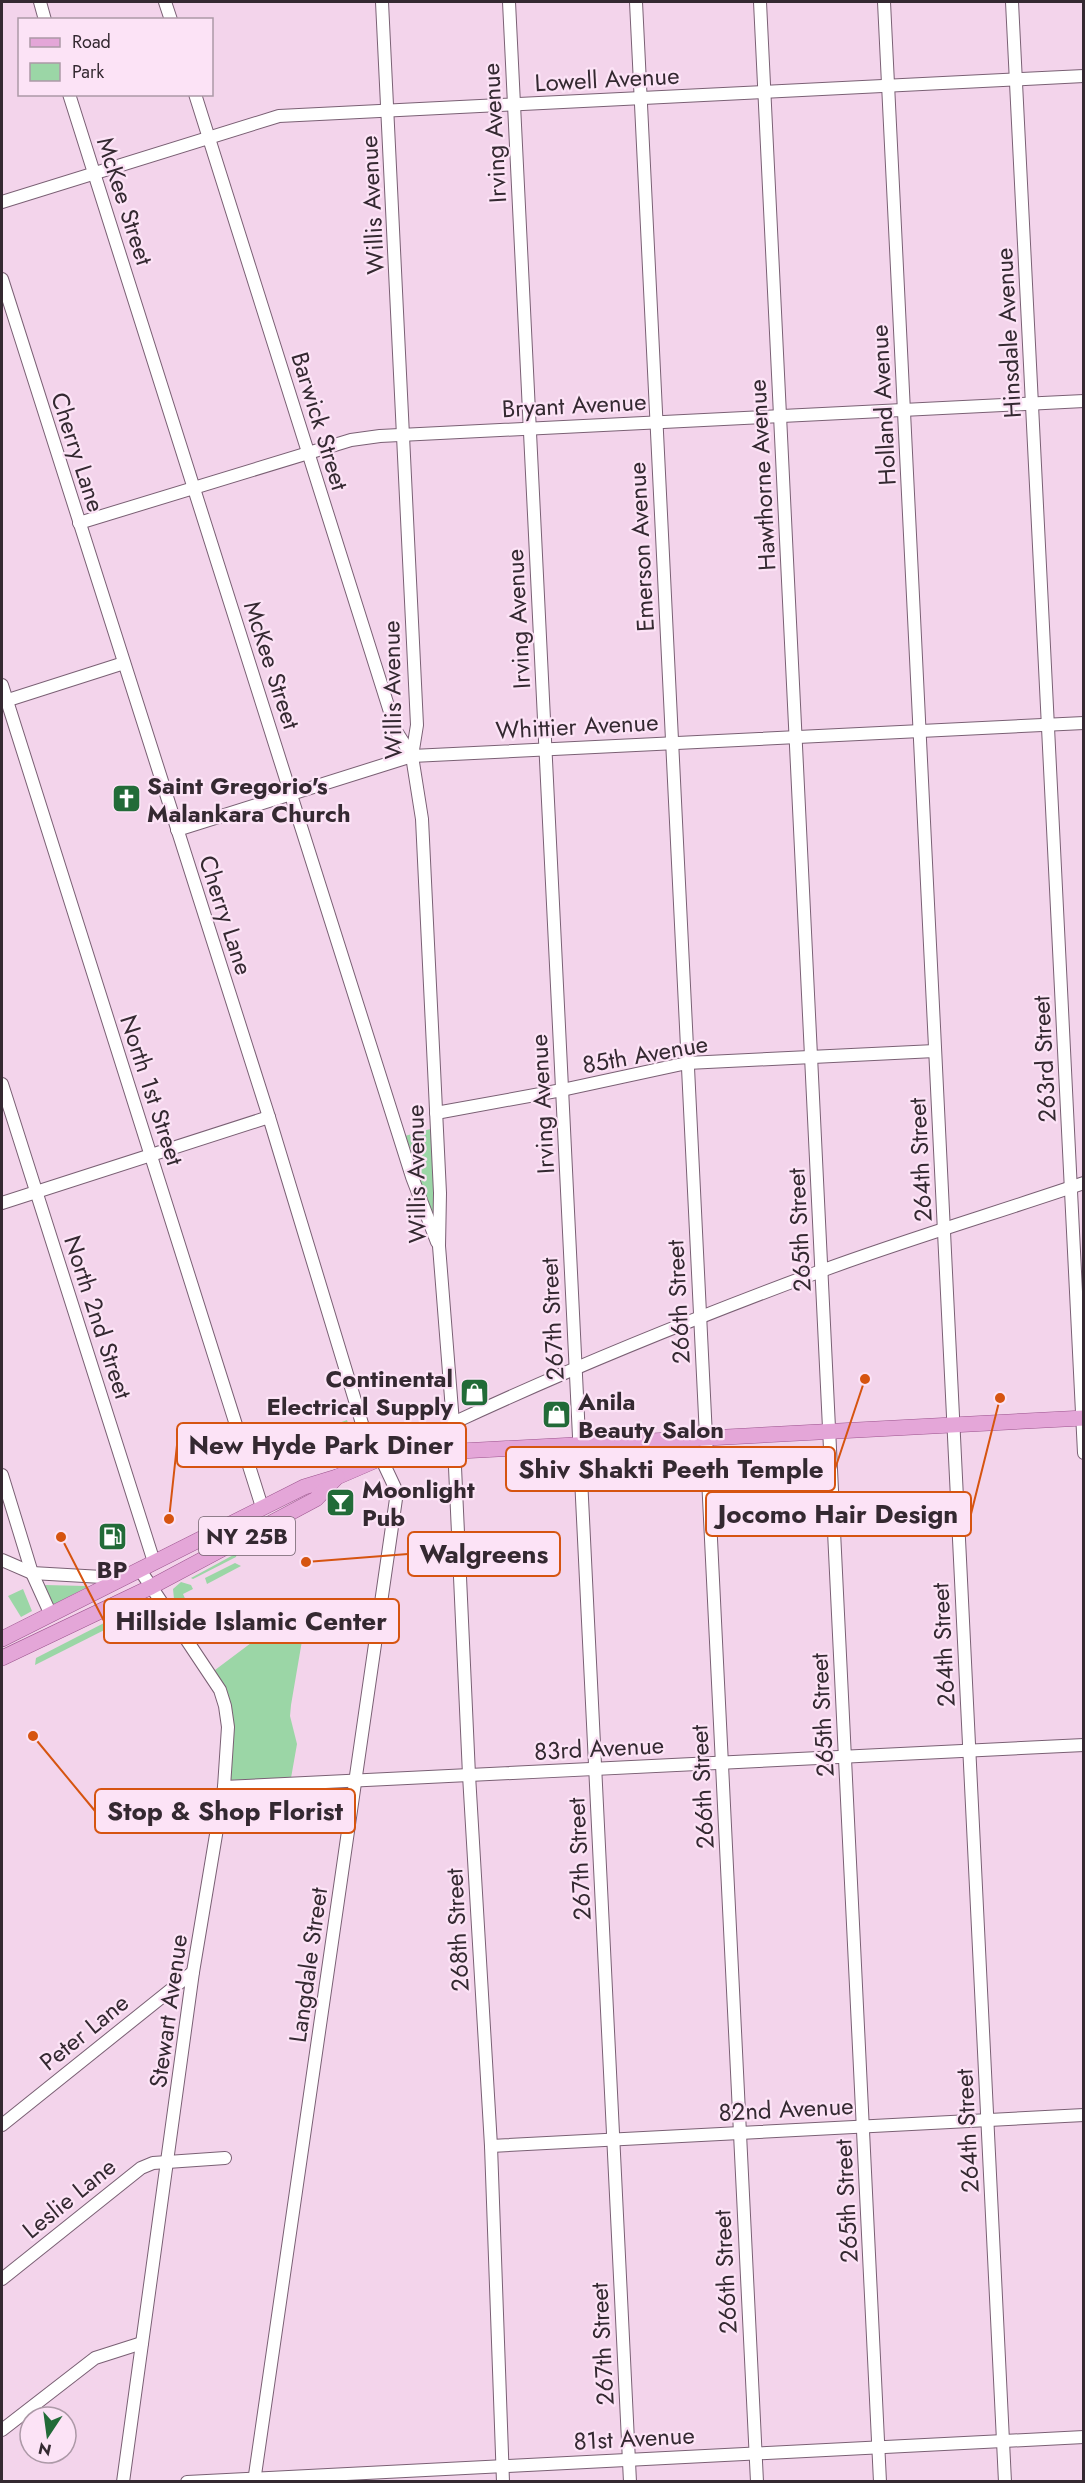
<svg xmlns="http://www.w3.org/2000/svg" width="1085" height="2483" viewBox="0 0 1085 2483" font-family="Jost,sans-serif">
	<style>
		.green { fill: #9bd6a6 }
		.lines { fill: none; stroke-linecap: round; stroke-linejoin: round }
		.minor-casing { stroke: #7a6074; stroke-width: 14 }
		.major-casing { stroke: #9b538d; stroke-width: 16 }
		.minor { stroke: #fff; stroke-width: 12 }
		.major { stroke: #e4a6d8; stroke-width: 15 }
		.labels { text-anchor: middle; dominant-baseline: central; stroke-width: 4.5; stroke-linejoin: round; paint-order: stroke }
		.shield { fill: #fce3f6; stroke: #70616c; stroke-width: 1.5 }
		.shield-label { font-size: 22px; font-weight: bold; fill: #342931 }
		.street-label { font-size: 24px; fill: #342931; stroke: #fce3f6 }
		.poi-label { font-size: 24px; font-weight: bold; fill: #342931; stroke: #fce3f6; text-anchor: start }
		.leader { fill: none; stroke: #d65410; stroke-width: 2 }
		.callout-dot { fill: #d65410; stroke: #fce3f6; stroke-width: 2 }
		.callout { fill: #fce3f6; stroke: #d65410; stroke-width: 2 }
		.callout-label { font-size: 26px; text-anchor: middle; font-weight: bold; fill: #342931 }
	</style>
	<rect width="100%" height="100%" fill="#f3d4eb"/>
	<g class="green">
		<path d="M434,1128V1219L401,1137Z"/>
		<path d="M347,1420L355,1446L340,1454L335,1448L342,1442L339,1423Z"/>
		<path d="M237,1553L236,1557L193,1579L191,1578Z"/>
		<path d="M235,1563L241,1566L207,1584L205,1578Z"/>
		<path d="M181,1582L191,1585L193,1589L183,1594L195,1621L193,1625L174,1599L173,1589Z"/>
		<path d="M45,1585L85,1586L87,1587L53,1605Z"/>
		<path d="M23,1589L32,1611L21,1617L8,1596Z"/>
		<path d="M139,1605L146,1609L35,1665L36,1658Z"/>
		<path d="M283,1610L304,1629L291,1705L290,1716L297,1744L291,1778L229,1780L233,1722L215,1670L255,1640L270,1637L277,1633L281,1627Z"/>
	</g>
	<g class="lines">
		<defs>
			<g id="minor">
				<path d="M40,2L45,20"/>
				<path d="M165,2L171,20"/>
				<path d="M382,2L417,725L412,756L422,819L440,1193L439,1246L453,1423L469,1775L491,2146L503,2482"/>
				<path d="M509,2L630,2482"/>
				<path d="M636,2L757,2482"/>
				<path d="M760,2L880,2482"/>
				<path d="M884,2L1005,2482"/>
				<path d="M1012,2L1084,1453"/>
				<path d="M69,94L412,1177L437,1242"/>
				<path d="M195,94L396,731L412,756"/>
				<path d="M2,202L279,116L1084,76"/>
				<path d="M2,279L269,1117L367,1440L381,1458L397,1492L254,2482"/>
				<path d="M79,523L351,440L380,436L1084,401"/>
				<path d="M2,685L262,1507"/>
				<path d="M2,702L124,663"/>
				<path d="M177,830L412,756L1084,723"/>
				<path d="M2,1084L154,1562"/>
				<path d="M436,1113L562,1090L687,1063L935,1051"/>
				<path d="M2,1203L269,1117"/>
				<path d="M453,1423C573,1367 697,1317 821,1271C908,1239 996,1213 1084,1183"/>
				<path d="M2,1475L32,1573L51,1615"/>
				<path d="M2,1560L32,1573L102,1577L122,1576"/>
				<path d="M224,1787L1084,1745"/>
				<path d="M2,2125L193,1972"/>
				<path d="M491,2146L1084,2115"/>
				<path d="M2,2279L141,2168L153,2163L225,2158"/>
				<path d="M2,2430L95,2358L142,2343"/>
				<path d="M123,2482L193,1972L224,1787L228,1727L225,1706L220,1690L140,1570"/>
				<path d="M187,2482L1084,2437"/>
			</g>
			<g id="major">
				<path d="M2,1639L304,1487L337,1477L381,1458L422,1453L498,1449L1084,1418"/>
				<path d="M2,1658L151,1587L316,1499L337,1477"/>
			</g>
		</defs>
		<use href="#minor" class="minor-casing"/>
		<use href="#major" class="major-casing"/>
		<use href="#minor" class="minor"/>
		<use href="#major" class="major"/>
	</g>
	<defs>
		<symbol id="church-square" viewBox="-11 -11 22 22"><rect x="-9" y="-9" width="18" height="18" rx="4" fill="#226b38" stroke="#fce3f6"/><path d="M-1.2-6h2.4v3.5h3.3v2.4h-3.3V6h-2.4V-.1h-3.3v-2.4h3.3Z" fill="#fff"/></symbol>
		<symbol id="shop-square" viewBox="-11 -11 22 22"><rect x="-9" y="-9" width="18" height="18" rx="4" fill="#226b38" stroke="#fce3f6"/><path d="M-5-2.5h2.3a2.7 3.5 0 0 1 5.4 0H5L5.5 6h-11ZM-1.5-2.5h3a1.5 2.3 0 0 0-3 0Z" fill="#fff"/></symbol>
		<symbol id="bar-square" viewBox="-11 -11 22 22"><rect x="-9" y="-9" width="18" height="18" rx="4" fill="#226b38" stroke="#fce3f6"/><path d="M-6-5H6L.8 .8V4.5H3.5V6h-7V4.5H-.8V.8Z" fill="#fff"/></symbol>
		<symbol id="fuel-square" viewBox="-11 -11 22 22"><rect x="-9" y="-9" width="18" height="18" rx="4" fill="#226b38" stroke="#fce3f6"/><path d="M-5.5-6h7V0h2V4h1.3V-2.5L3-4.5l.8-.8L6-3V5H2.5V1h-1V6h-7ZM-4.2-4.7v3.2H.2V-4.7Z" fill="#fff"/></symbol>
	</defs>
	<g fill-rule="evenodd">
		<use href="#church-square" x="110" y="782" width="33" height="33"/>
		<use href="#shop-square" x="458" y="1376" width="33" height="33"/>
		<use href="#shop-square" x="540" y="1398" width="33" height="33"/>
		<use href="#bar-square" x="324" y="1486" width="33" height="33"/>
		<use href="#fuel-square" x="96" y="1520" width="33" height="33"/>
	</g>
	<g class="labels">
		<rect class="shield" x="199" y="1517" width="96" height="38" rx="4.5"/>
		<g class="shield-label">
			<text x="247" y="1536">NY 25B</text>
		</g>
		<g class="street-label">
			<text transform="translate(607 79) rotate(-3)">Lowell Avenue</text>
			<text transform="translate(494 133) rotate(-93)">Irving Avenue</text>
			<text transform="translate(125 201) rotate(72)">McKee Street</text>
			<text transform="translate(372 205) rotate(-93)">Willis Avenue</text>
			<text transform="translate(1008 333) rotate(-93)">Hinsdale Avenue</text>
			<text transform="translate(574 405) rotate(-3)">Bryant Avenue</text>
			<text transform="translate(883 405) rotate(-93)">Holland Avenue</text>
			<text transform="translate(320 421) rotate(73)">Barwick Street</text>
			<text transform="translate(78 452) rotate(72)">Cherry Lane</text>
			<text transform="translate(762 475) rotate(-93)">Hawthorne Avenue</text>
			<text transform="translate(641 547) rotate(-93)">Emerson Avenue</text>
			<text transform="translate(518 619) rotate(-93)">Irving Avenue</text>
			<text transform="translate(272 665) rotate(72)">McKee Street</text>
			<text transform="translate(392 690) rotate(-91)">Willis Avenue</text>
			<text transform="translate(577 726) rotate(-3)">Whittier Avenue</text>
			<text transform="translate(226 915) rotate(72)">Cherry Lane</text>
			<text transform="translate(645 1054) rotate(-10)">85th Avenue</text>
			<text transform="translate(1044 1059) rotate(-93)">263rd Street</text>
			<text transform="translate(152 1090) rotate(72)">North 1st Street</text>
			<text transform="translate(542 1104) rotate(-93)">Irving Avenue</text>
			<text transform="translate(920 1160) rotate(-93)">264th Street</text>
			<text transform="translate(416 1174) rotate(-91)">Willis Avenue</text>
			<text transform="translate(799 1230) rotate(-93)">265th Street</text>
			<text transform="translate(678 1302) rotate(-93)">266th Street</text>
			<text transform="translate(98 1317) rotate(72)">North 2nd Street</text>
			<text transform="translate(552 1319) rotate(-93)">267th Street</text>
			<text transform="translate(943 1645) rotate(-93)">264th Street</text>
			<text transform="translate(822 1715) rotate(-93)">265th Street</text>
			<text transform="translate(599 1748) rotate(-3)">83rd Avenue</text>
			<text transform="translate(702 1787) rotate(-93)">266th Street</text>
			<text transform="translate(579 1859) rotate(-93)">267th Street</text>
			<text transform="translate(457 1930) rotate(-93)">268th Street</text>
			<text transform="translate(308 1965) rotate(-82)">Langdale Street</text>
			<text transform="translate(168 2011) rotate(-82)">Stewart Avenue</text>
			<text transform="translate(84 2032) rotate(-39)">Peter Lane</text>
			<text transform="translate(786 2109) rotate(-3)">82nd Avenue</text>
			<text transform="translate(967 2131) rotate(-93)">264th Street</text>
			<text transform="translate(69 2198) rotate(-39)">Leslie Lane</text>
			<text transform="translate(846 2201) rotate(-93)">265th Street</text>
			<text transform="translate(725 2272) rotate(-93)">266th Street</text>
			<text transform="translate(602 2344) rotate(-93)">267th Street</text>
			<text transform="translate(634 2438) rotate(-3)">81st Avenue</text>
		</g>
		<g class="poi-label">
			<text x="147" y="785">Saint Gregorio's<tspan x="147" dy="28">Malankara Church</tspan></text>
			<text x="453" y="1378" text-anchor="end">Continental<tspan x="453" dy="28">Electrical Supply</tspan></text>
			<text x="578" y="1401">Anila<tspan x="578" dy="28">Beauty Salon</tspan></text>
			<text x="362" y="1489">Moonlight<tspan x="362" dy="28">Pub</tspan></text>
			<text x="112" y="1569" text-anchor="middle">BP</text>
		</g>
	</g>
	<path class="leader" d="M169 1519L177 1445M865 1379L835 1469M1000 1398L971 1514M306 1562L408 1554M61 1537L104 1621M33 1736L95 1811"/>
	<g class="callout-dot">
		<circle cx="169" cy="1519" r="6"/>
		<circle cx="865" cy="1379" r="6"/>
		<circle cx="1000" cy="1398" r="6"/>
		<circle cx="306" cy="1562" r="6"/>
		<circle cx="61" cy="1537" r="6"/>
		<circle cx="33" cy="1736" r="6"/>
	</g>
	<g class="callout">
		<rect x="177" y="1423" width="289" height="44" rx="6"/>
		<rect x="506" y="1447" width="329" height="44" rx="6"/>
		<rect x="706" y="1492" width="265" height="44" rx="6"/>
		<rect x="408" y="1532" width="152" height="44" rx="6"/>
		<rect x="104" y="1599" width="295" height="44" rx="6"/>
		<rect x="95" y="1789" width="260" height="44" rx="6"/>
	</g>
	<g class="callout-label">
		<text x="321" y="1454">New Hyde Park Diner</text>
		<text x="671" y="1478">Shiv Shakti Peeth Temple</text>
		<text x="838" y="1523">Jocomo Hair Design</text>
		<text x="484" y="1563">Walgreens</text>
		<text x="251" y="1630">Hillside Islamic Center</text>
		<text x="225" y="1820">Stop &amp; Shop Florist</text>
	</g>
	<rect width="1085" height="2483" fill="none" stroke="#342931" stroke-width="6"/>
	<rect x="18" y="18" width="195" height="78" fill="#fce3f6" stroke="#ac99a7" stroke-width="1.5"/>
	<rect x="30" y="38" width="30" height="9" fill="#e4a6d8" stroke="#ac99a7" stroke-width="1.5"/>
	<text x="72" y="48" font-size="18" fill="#342931">Road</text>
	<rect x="30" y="63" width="30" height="18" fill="#9bd6a6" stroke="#ac99a7" stroke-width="1.5"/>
	<text x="72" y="78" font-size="18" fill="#342931">Park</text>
	<g transform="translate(48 2435) rotate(193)"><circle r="28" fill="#fce3f6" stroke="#ac99a7" stroke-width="1.5"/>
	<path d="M0-4.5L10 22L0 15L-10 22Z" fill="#226b38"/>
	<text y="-9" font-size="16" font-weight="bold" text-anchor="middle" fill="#342931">N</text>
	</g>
</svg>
